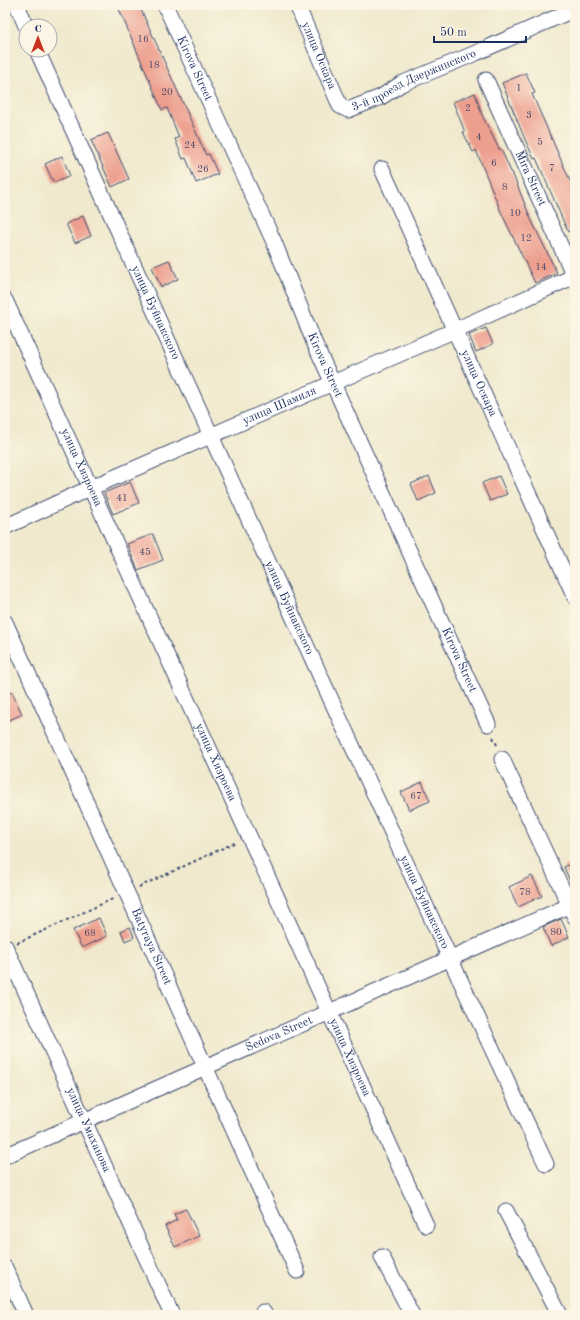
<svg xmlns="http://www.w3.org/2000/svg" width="580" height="1320" viewBox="0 0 580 1320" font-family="'Old Standard TT',serif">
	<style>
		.building { fill: #ed9f8e }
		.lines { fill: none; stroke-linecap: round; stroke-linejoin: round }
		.minor-casing { stroke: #3b4b6f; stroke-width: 17 }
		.path { stroke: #3b4b6f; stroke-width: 2; stroke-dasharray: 3 3; stroke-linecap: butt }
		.minor { stroke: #fff; stroke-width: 15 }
		.labels { text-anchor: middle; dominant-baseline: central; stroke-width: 3.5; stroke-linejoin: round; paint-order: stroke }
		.number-label { font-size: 10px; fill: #504b6a }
		.street-label { font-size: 12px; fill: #1b2f5e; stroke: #fcf5e5 }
	</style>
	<rect width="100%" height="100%" fill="#fcf5e5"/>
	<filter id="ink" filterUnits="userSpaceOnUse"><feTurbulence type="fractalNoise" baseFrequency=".025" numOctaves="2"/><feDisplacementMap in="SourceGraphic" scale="8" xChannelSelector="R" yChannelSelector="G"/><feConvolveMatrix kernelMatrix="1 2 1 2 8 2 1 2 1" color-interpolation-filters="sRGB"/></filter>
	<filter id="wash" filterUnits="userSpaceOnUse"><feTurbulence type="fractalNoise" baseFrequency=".012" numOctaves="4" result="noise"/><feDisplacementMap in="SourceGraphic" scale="16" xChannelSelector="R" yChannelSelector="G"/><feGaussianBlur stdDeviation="0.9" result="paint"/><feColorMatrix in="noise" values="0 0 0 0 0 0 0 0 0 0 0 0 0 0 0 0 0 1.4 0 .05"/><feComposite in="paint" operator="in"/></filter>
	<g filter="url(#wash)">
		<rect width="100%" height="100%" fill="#f0e9cd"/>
		<g id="blocks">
			<g class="building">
				<path d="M128,5H139L195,130L206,155L209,154L218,174L196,183L186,158L183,159L175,139L179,137L167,108L162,110L119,9Z"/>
				<path d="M526,73L535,93L532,94L575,192V229L568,232L536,158L534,159L524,137L502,83Z"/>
				<path d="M475,93L482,115L499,149H501L511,172H512L530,217L557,273L535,283L501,212L476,150L473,152L463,132H465L453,102Z"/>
				<path d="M108,133L129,179L112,187L91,140Z"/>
				<path d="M62,156L70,176L54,183L45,164Z"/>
				<path d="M83,216L91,236L75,243L66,224Z"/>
				<path d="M169,260L178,279L161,287L152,267Z"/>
				<path d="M486,328L493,344L476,352L469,335Z"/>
				<path d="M429,476L436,493L418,501L411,484Z"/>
				<path d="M499,476L507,494L490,501L482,483Z"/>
				<path d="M130,482L139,503L113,514L104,493Z"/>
				<path d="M153,534L163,560L138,570L127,544Z"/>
				<path d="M12,692L22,714L5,722V695Z"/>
				<path d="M422,782L430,801L409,810L401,792Z"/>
				<path d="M575,862V893L564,867Z"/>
				<path d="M532,876L542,896L518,907L509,887Z"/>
				<path d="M99,918L107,936L82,948L73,930Z"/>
				<path d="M561,919L569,937L551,946L543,927Z"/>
				<path d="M130,927L134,937L125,941L121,931Z"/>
				<path d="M186,1209L199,1236L175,1247L165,1226L177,1220L174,1214Z"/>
			</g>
		</g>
	</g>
	<g filter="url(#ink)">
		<use href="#blocks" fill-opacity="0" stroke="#3b4b6f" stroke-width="1"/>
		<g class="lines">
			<defs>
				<g id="minor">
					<path d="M17,5L26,26"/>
					<path id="s1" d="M165,5L274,242L314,342L488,724"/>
					<path id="s2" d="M297,5L340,106L348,110L381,97L401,84L476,53L575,9"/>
					<path id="s3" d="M37,50C204,422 372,794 546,1164"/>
					<path id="s4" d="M486,80L575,278"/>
					<path id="s5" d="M382,169L575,597"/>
					<path id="s6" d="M5,300L426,1225"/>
					<path id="s7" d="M5,527L90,488L453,331L575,276"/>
					<path id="s8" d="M5,622L297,1271"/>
					<path d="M502,759L575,917"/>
					<path id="s9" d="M5,946L172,1315"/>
					<path id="s10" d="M5,1156L575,903"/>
					<path d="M506,1211L560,1315"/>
					<path d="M382,1257L412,1315"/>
					<path d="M5,1268L26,1315"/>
					<path d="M263,1312L265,1315"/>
				</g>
			</defs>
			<use href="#minor" class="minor-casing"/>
			<g class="path">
				<path d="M493,737L498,747"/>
				<path d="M139,887L236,842"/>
				<path d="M17,943L115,898"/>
			</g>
			<use href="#minor" class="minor"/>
		</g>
	</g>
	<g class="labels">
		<g class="number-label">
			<text x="143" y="39">16</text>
			<text x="154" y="65">18</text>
			<text x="519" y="88">1</text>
			<text x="167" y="92">20</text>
			<text x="468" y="108">2</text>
			<text x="529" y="115">3</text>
			<text x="479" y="137">4</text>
			<text x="540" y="142">5</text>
			<text x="190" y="145">24</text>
			<text x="494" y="163">6</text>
			<text x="552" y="168">7</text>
			<text x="203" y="169">26</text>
			<text x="505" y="187">8</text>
			<text x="515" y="213">10</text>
			<text x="526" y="238">12</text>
			<text x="541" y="267">14</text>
			<text x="122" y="498">41</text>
			<text x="145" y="552">45</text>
			<text x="416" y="796">67</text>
			<text x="525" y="892">78</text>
			<text x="556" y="932">80</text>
			<text x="90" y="933">68</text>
		</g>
		<g class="street-label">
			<text stroke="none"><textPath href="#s2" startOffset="55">улица Оскара</textPath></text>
			<text stroke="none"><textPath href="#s1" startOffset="70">Kirova Street</textPath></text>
			<text stroke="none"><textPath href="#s2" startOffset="191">3-й проезд Дзержинского</textPath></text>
			<text stroke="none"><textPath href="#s4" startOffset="108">Mira Street</textPath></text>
			<text stroke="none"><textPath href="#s3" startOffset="288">улица Буйнакского</textPath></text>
			<text stroke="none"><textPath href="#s1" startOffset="394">Kirova Street</textPath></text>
			<text stroke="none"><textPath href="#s5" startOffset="235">улица Оскара</textPath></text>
			<text stroke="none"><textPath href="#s7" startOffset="300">улица Шамиля</textPath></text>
			<text stroke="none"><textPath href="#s6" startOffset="184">улица Хизроева</textPath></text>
			<text stroke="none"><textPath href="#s3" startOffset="612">улица Буйнакского</textPath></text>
			<text stroke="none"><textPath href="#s1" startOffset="718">Kirova Street</textPath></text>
			<text stroke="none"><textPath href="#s6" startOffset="508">улица Хизроева</textPath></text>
			<text stroke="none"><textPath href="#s3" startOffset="936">улица Буйнакского</textPath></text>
			<text stroke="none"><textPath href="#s8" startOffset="356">Batyraya Street</textPath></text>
			<text stroke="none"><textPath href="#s10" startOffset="300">Sedova Street</textPath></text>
			<text stroke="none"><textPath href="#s6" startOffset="832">улица Хизроева</textPath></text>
			<text stroke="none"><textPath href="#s9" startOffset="202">улица Умаханова</textPath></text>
		</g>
	</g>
	<rect width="580" height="1320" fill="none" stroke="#fcf5e5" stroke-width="20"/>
	<g transform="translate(38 38)"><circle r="19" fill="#fcf5e5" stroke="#a2a6af"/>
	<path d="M0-3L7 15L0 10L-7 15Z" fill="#c8321e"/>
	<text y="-6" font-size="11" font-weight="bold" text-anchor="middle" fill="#1b2f5e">С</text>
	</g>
	<path d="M434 36v6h92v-6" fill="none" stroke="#1b2f5e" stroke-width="2"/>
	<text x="440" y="36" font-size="12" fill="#1b2f5e" stroke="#fcf5e5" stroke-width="3" paint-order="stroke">50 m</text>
</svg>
